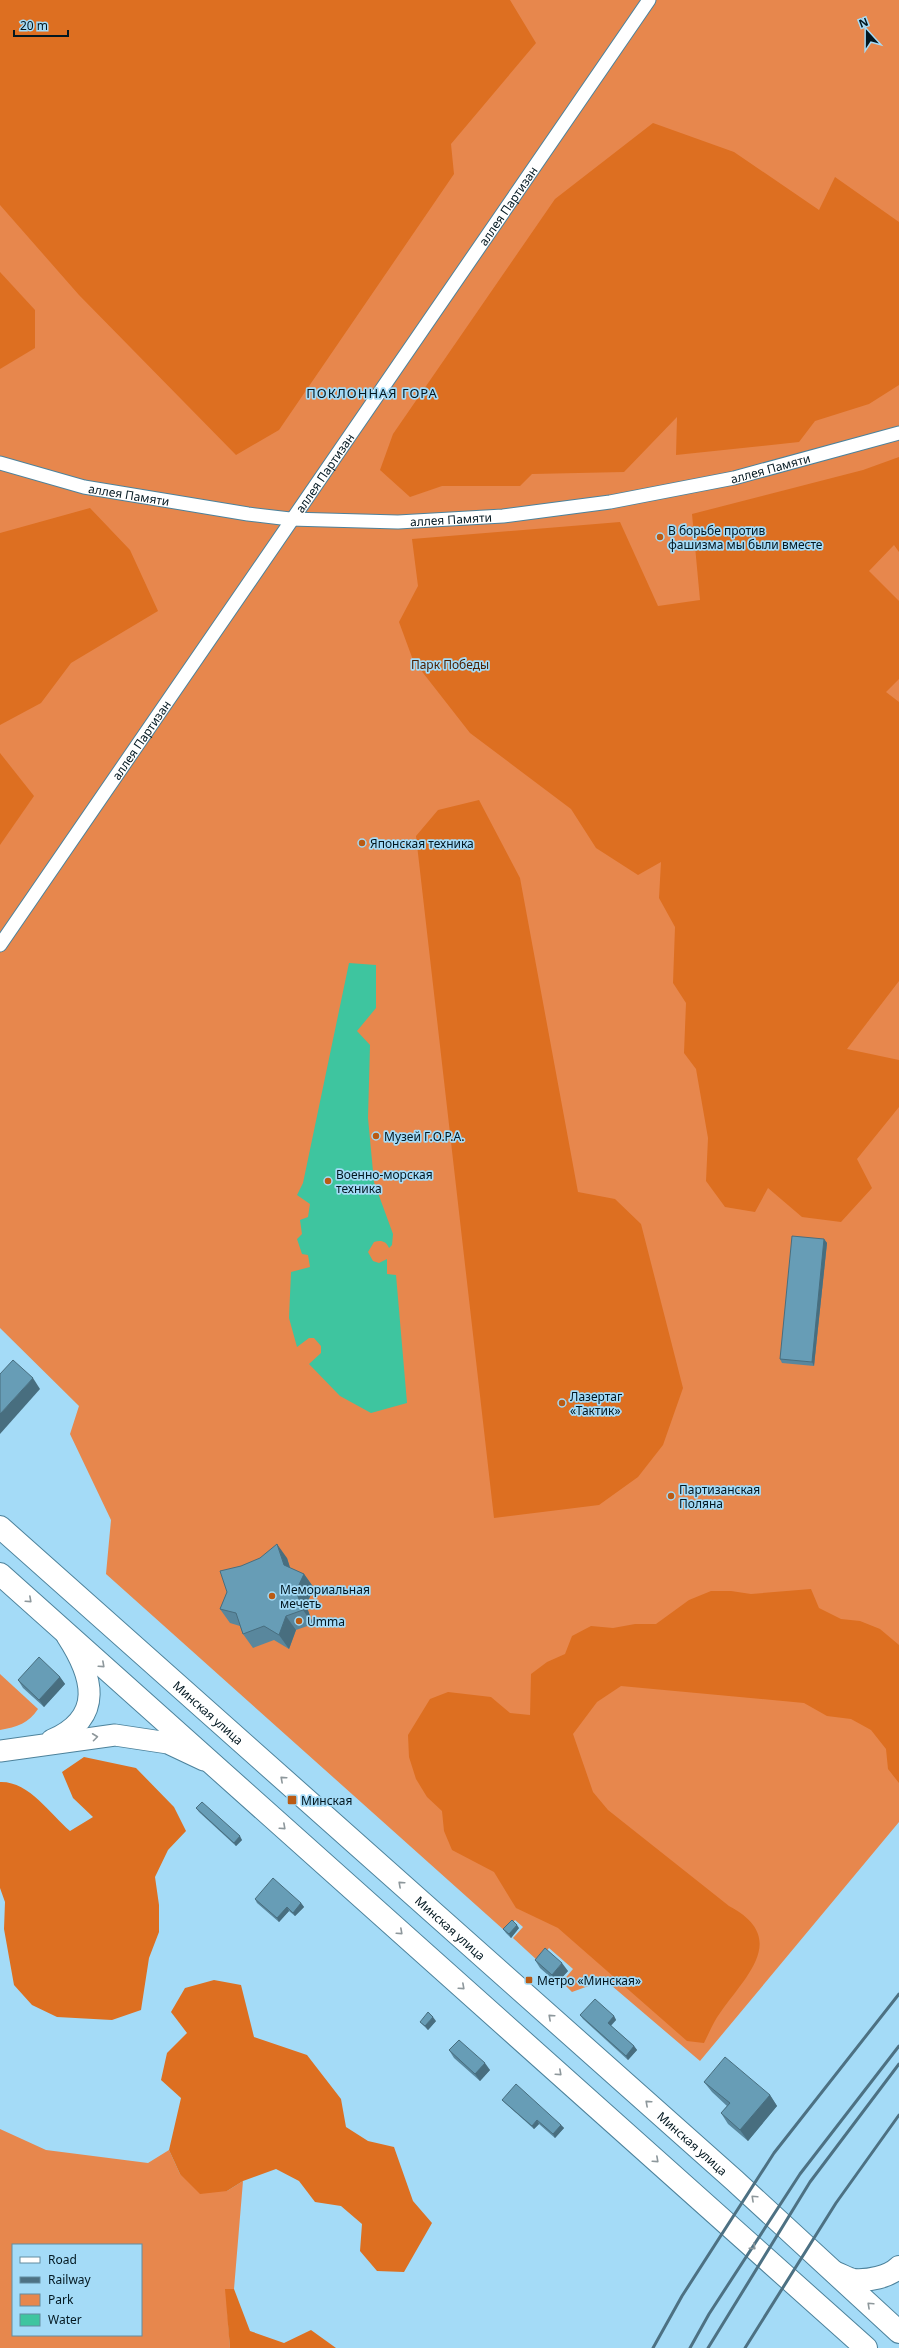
<svg xmlns="http://www.w3.org/2000/svg" width="899" height="2348" viewBox="0 0 899 2348" font-family="'Noto Sans',sans-serif">
	<style>
		.green { fill: #e7874d; fill-rule: evenodd }
		.forest { fill: #dd6f21 }
		.water { fill: #3ec59f }
		.lines { fill: none; stroke-linecap: round; stroke-linejoin: round }
		.pedestrian-casing { stroke: #4d829b; stroke-width: 15 }
		.tertiary-casing { stroke: #4d829b; stroke-width: 23 }
		.secondary-casing { stroke: #4d829b; stroke-width: 24 }
		.pedestrian { stroke: #fff; stroke-width: 13 }
		.tertiary { stroke: #fff; stroke-width: 21 }
		.secondary { stroke: #fff; stroke-width: 22 }
		.rail { stroke: #4d7183; stroke-width: 3 }
		.wall { fill: #59879d }
		.shaded-wall { fill: #486e7f }
		.building { fill: #679db6; stroke: #486e7f }
		.oneway { stroke: #8d979b }
		.poi-dot { fill: #ba5b14; stroke: #a4dbf7; stroke-width: 1.5 }
		.labels { text-anchor: middle; dominant-baseline: central; stroke-width: 3.5; stroke-linejoin: round; paint-order: stroke }
		.street-label { font-size: 12px; fill: #021720; stroke: #a4dbf7 }
		.poi-label { font-size: 12px; fill: #021720; stroke: #a4dbf7; text-anchor: start }
		.park-label { font-size: 12px; fill: #4c2103; stroke: #a4dbf7 }
		.neighbourhood-label { font-size: 13px; letter-spacing: 1px; fill: #021720; stroke: #a4dbf7 }
	</style>
	<rect width="100%" height="100%" fill="#a4dbf7"/>
	<g class="green">
		<path d="M0,0H899V1822L700,2061L605,1980L572,1992L562,1982L573,1969L549,1948L538,1961L513,1938L523,1927L515,1920L505,1931L106,1574L111,1520L70,1434L79,1406L0,1328Z"/>
		<path d="M0,1674L38,1709C29,1723 17,1727 0,1730Z"/>
		<path d="M0,2129L46,2150L148,2163L169,2150L180,2174L227,2191L243,2181L234,2289H226L230,2348H0ZM13,2245H141V2335H13Z"/>
	</g>
	<g class="forest">
		<path d="M0,0H510L536,43L451,144L454,174L279,430L236,455L79,295L0,205Z"/>
		<path d="M653,123L734,152L819,210L835,177L899,222V385L869,404L815,421L799,442L676,455L677,417L624,472L532,474L520,486H442L410,497L380,470L393,434L555,199Z"/>
		<path d="M0,272L35,310V348L0,369Z"/>
		<path d="M899,457V552L894,545L869,571L899,601V679L886,692L899,702V981L847,1049L899,1060V1107L857,1159L872,1188L841,1222L802,1217L768,1188L755,1212L725,1207L706,1181L708,1138L696,1069L684,1053L686,1003L673,983L675,927L659,898L661,862L638,875L596,848L571,809L470,733L413,660L399,622L418,586L412,539L620,522L658,606L700,600L692,514L863,470Z"/>
		<path d="M90,508L130,550L158,611L71,663L41,703L0,725V533Z"/>
		<path d="M0,753L34,796L0,845Z"/>
		<path d="M479,800L520,878L578,1192L615,1199L641,1224L683,1388L663,1445L638,1477L599,1505L494,1518L416,836L438,810Z"/>
		<path d="M811,1589L819,1608L841,1619L860,1621L880,1629L899,1645V1783L888,1769L886,1749L871,1730L851,1719L827,1716L804,1703L621,1686L597,1702L573,1734L593,1792L608,1810L729,1906C789,1938 747,1975 720,2013C714,2021 709,2033 704,2043L687,2041L558,1928L516,1908L494,1872L452,1850L444,1831L442,1811L427,1797L416,1779L409,1757L408,1735L430,1699L448,1692L491,1697L510,1713L530,1715L531,1674L547,1662L565,1654L572,1636L591,1626L613,1628L635,1624H656L689,1600L711,1591H731L751,1594Z"/>
		<path d="M84,1757L136,1768L174,1807L186,1831L168,1850L155,1877L159,1905V1932L149,1958L141,2010L112,2020L57,2017L32,2005L14,1985L4,1929L5,1902L0,1888V1782C29,1781 50,1814 70,1831L93,1817L73,1798L62,1772Z"/>
		<path d="M214,1980L241,1985L254,2037L307,2055L341,2099L346,2127L368,2141L394,2147L413,2201L432,2223L404,2272L377,2271L360,2251L362,2224L341,2206L315,2202L299,2181L276,2169L243,2181L227,2191L200,2194L180,2174L169,2150L181,2098L161,2080L167,2053L187,2033L171,2012L185,1988Z"/>
		<path d="M225,2289H234L250,2331L284,2343L311,2330L336,2348H230Z"/>
	</g>
	<path class="water" d="M349,963L376,965V1008L357,1031L370,1045L368,1118L374,1182L393,1234L392,1245L389,1248C386,1241 381,1240 374,1242L368,1252L373,1261L379,1263L387,1259V1274L396,1275L407,1403L371,1413L340,1396L309,1364L321,1353V1346L314,1338H309L297,1347L289,1318L291,1272L310,1267L308,1255L302,1254L297,1239L302,1234L300,1220L308,1217L310,1204L297,1195L303,1183Z"/>
	<g class="lines">
		<defs>
			<g id="pedestrian">
				<path id="s1" d="M0,463L84,487L248,514L290,519L398,522L503,516L610,502L734,478L899,433"/>
				<path id="s2" d="M0,945L649,0"/>
			</g>
			<g id="tertiary">
				<path d="M52,1740C105,1717 93,1676 67,1636"/>
				<path d="M0,1751L115,1735L168,1743L204,1760"/>
			</g>
			<g id="secondary">
				<path id="s3" d="M0,1527L734,2180L899,2332"/>
				<path d="M0,1574L866,2348"/>
				<path d="M836,2273C842,2275 848,2279 854,2280C868,2281 889,2277 899,2267"/>
			</g>
		</defs>
		<use href="#pedestrian" class="pedestrian-casing"/>
		<use href="#tertiary" class="tertiary-casing"/>
		<use href="#secondary" class="secondary-casing"/>
		<use href="#pedestrian" class="pedestrian"/>
		<use href="#tertiary" class="tertiary"/>
		<use href="#secondary" class="secondary"/>
		<g class="rail">
			<path d="M653,2348L682,2296L774,2153L899,1994"/>
			<path d="M690,2348L709,2314L800,2174L899,2046"/>
			<path d="M708,2348L810,2182L899,2064"/>
			<path d="M745,2348L836,2203L899,2115"/>
		</g>
	</g>
	<g class="wall">
		<path d="M824,1239L827,1243L814,1366L782,1363L780,1359Z"/>
		<path d="M287,1558L290,1568L304,1574L314,1588L306,1605L313,1624L296,1630L289,1649L274,1640L253,1648L243,1634L240,1626L230,1623L220,1609L227,1592Z"/>
		<path d="M60,1677L65,1684L44,1707L23,1688L18,1680Z"/>
		<path d="M196,1808L242,1840L236,1846L199,1812Z"/>
		<path d="M255,1899L301,1903L304,1907L295,1916L289,1911L279,1922L257,1903Z"/>
		<path d="M519,1928L511,1938L506,1933L503,1929Z"/>
		<path d="M535,1960L568,1971L557,1983L540,1968Z"/>
		<path d="M580,2015L614,2016L616,2020L611,2026L634,2046L637,2050L628,2060L583,2019Z"/>
		<path d="M436,2021L428,2030L420,2022Z"/>
		<path d="M449,2050L490,2070L480,2081L454,2058Z"/>
		<path d="M704,2082L770,2095L777,2106L748,2141L728,2124L721,2113L727,2106L712,2092Z"/>
		<path d="M502,2100L561,2125L564,2128L555,2138L539,2124L534,2129L505,2103Z"/>
	</g>
	<g class="shaded-wall">
		<path d="M824,1239L827,1243L814,1366L812,1362Z"/>
		<path d="M33,1378L40,1389L0,1434V1414Z"/>
		<path d="M277,1544L287,1558L294,1580L284,1565Z"/>
		<path d="M304,1574L314,1588L306,1605L313,1624L303,1610L296,1591Z"/>
		<path d="M286,1616L296,1630L289,1649L279,1635Z"/>
		<path d="M60,1677L65,1684L44,1707L39,1700Z"/>
		<path d="M240,1836L242,1840L236,1846L234,1843Z"/>
		<path d="M301,1903L304,1907L295,1916L293,1913Z"/>
		<path d="M287,1907L289,1911L279,1922L277,1918Z"/>
		<path d="M517,1925L519,1928L511,1938L509,1934Z"/>
		<path d="M562,1963L568,1971L557,1983L552,1975Z"/>
		<path d="M614,2016L616,2020L610,2026L608,2023Z"/>
		<path d="M433,2017L436,2021L428,2030L425,2026Z"/>
		<path d="M634,2046L637,2050L628,2060L626,2056Z"/>
		<path d="M485,2063L490,2070L480,2081L475,2074Z"/>
		<path d="M770,2095L777,2106L748,2141L740,2130Z"/>
		<path d="M537,2120L539,2124L534,2129L532,2126Z"/>
		<path d="M561,2125L564,2128L555,2138L553,2134Z"/>
	</g>
	<g class="building">
		<path d="M792,1236L824,1239L812,1362L780,1359Z"/>
		<path d="M13,1360L33,1378L0,1414V1374Z"/>
		<path d="M277,1544L284,1565L304,1574L296,1591L303,1610L286,1616L279,1635L264,1626L243,1634L236,1613L220,1609L227,1592L220,1571L241,1566L260,1558Z"/>
		<path d="M39,1657L60,1677L39,1700L18,1680Z"/>
		<path d="M202,1802L240,1836L234,1843L196,1808Z"/>
		<path d="M273,1878L301,1903L293,1913L287,1907L277,1918L255,1899Z"/>
		<path d="M512,1920L517,1925L509,1934L503,1929Z"/>
		<path d="M545,1948L562,1963L552,1975L535,1960Z"/>
		<path d="M595,1999L614,2016L608,2023L634,2046L626,2056L580,2015Z"/>
		<path d="M428,2012L433,2017L425,2026L420,2022Z"/>
		<path d="M459,2040L485,2063L475,2074L449,2050Z"/>
		<path d="M725,2057L770,2095L740,2130L721,2113L730,2103L704,2082Z"/>
		<path d="M516,2084L561,2125L553,2134L537,2120L532,2126L502,2100Z"/>
	</g>
	<defs><path id="oneway-chevron" d="M-2-3.5L2.5 0L-2 3.5" fill="none" stroke-width="1.6" stroke-linecap="round" stroke-linejoin="round"/></defs>
	<g class="oneway">
		<use href="#oneway-chevron" transform="translate(29 1600) rotate(42)"/>
		<use href="#oneway-chevron" transform="translate(102 1665) rotate(42)"/>
		<use href="#oneway-chevron" transform="translate(95 1737) rotate(-7)"/>
		<use href="#oneway-chevron" transform="translate(283 1779) rotate(-138)"/>
		<use href="#oneway-chevron" transform="translate(283 1827) rotate(42)"/>
		<use href="#oneway-chevron" transform="translate(401 1884) rotate(-138)"/>
		<use href="#oneway-chevron" transform="translate(400 1932) rotate(42)"/>
		<use href="#oneway-chevron" transform="translate(462 1987) rotate(42)"/>
		<use href="#oneway-chevron" transform="translate(551 2017) rotate(-138)"/>
		<use href="#oneway-chevron" transform="translate(559 2073) rotate(42)"/>
		<use href="#oneway-chevron" transform="translate(648 2103) rotate(-138)"/>
		<use href="#oneway-chevron" transform="translate(656 2160) rotate(42)"/>
		<use href="#oneway-chevron" transform="translate(754 2198) rotate(-137)"/>
		<use href="#oneway-chevron" transform="translate(753 2247) rotate(42)"/>
		<use href="#oneway-chevron" transform="translate(870 2305) rotate(-137)"/>
	</g>
	<g class="poi-dot">
		<circle cx="660" cy="537" r="4"/>
		<circle cx="362" cy="843" r="4"/>
		<circle cx="376" cy="1136" r="4"/>
		<circle cx="328" cy="1181" r="4"/>
		<circle cx="562" cy="1403" r="4"/>
		<circle cx="671" cy="1496" r="4"/>
		<circle cx="272" cy="1596" r="4"/>
		<circle cx="299" cy="1621" r="4"/>
		<rect x="287" y="1795" width="10" height="10" rx="2"/>
		<rect x="525" y="1976" width="8" height="8" rx="2"/>
	</g>
	<g class="labels">
		<g class="street-label">
			<text stroke="none"><textPath href="#s2" startOffset="897">аллея Партизан</textPath></text>
			<text stroke="none"><textPath href="#s1" startOffset="781">аллея Памяти</textPath></text>
			<text stroke="none"><textPath href="#s2" startOffset="573">аллея Партизан</textPath></text>
			<text stroke="none"><textPath href="#s1" startOffset="133">аллея Памяти</textPath></text>
			<text stroke="none"><textPath href="#s1" startOffset="457">аллея Памяти</textPath></text>
			<text stroke="none"><textPath href="#s2" startOffset="249">аллея Партизан</textPath></text>
			<text stroke="none"><textPath href="#s3" startOffset="279">Минская улица</textPath></text>
			<text stroke="none"><textPath href="#s3" startOffset="603">Минская улица</textPath></text>
			<text stroke="none"><textPath href="#s3" startOffset="927">Минская улица</textPath></text>
		</g>
		<g class="poi-label">
			<text x="668" y="530">В борьбе против<tspan x="668" dy="14">фашизма мы были вместе</tspan></text>
			<text x="370" y="843">Японская техника</text>
			<text x="384" y="1136">Музей Г.О.Р.А.</text>
			<text x="336" y="1174">Военно-морская<tspan x="336" dy="14">техника</tspan></text>
			<text x="570" y="1396">Лазертаг<tspan x="570" dy="14">«Тактик»</tspan></text>
			<text x="679" y="1489">Партизанская<tspan x="679" dy="14">Поляна</tspan></text>
			<text x="280" y="1589">Мемориальная<tspan x="280" dy="14">мечеть</tspan></text>
			<text x="307" y="1621">Umma</text>
			<text x="301" y="1800">Минская</text>
			<text x="537" y="1980">Метро «Минская»</text>
		</g>
		<g class="park-label">
			<text x="450" y="664">Парк Победы</text>
		</g>
		<g class="neighbourhood-label">
			<text x="372" y="393">ПОКЛОННАЯ ГОРА</text>
		</g>
	</g>
	<rect x="12" y="2244" width="130" height="92" fill="#a4dbf7" stroke="#638da1"/>
	<rect x="20" y="2257" width="20" height="6" fill="#ffffff" stroke="#638da1"/>
	<text x="48" y="2264" font-size="12" fill="#021720">Road</text>
	<rect x="20" y="2277" width="20" height="6" fill="#4d7183" stroke="#638da1"/>
	<text x="48" y="2284" font-size="12" fill="#021720">Railway</text>
	<rect x="20" y="2294" width="20" height="12" fill="#e7874d" stroke="#638da1"/>
	<text x="48" y="2304" font-size="12" fill="#021720">Park</text>
	<rect x="20" y="2314" width="20" height="12" fill="#3ec59f" stroke="#638da1"/>
	<text x="48" y="2324" font-size="12" fill="#021720">Water</text>
	<g transform="translate(867 32) rotate(339)" stroke="#a4dbf7" stroke-width="3" paint-order="stroke">
	<path d="M0-3L7 15L0 10L-7 15Z" fill="#021720"/>
	<text y="-6" font-size="11" font-weight="bold" text-anchor="middle" fill="#021720">N</text>
	</g>
	<path d="M14 30v6h54v-6" fill="none" stroke="#021720" stroke-width="2"/>
	<text x="20" y="30" font-size="12" fill="#021720" stroke="#a4dbf7" stroke-width="3" paint-order="stroke">20 m</text>
</svg>
